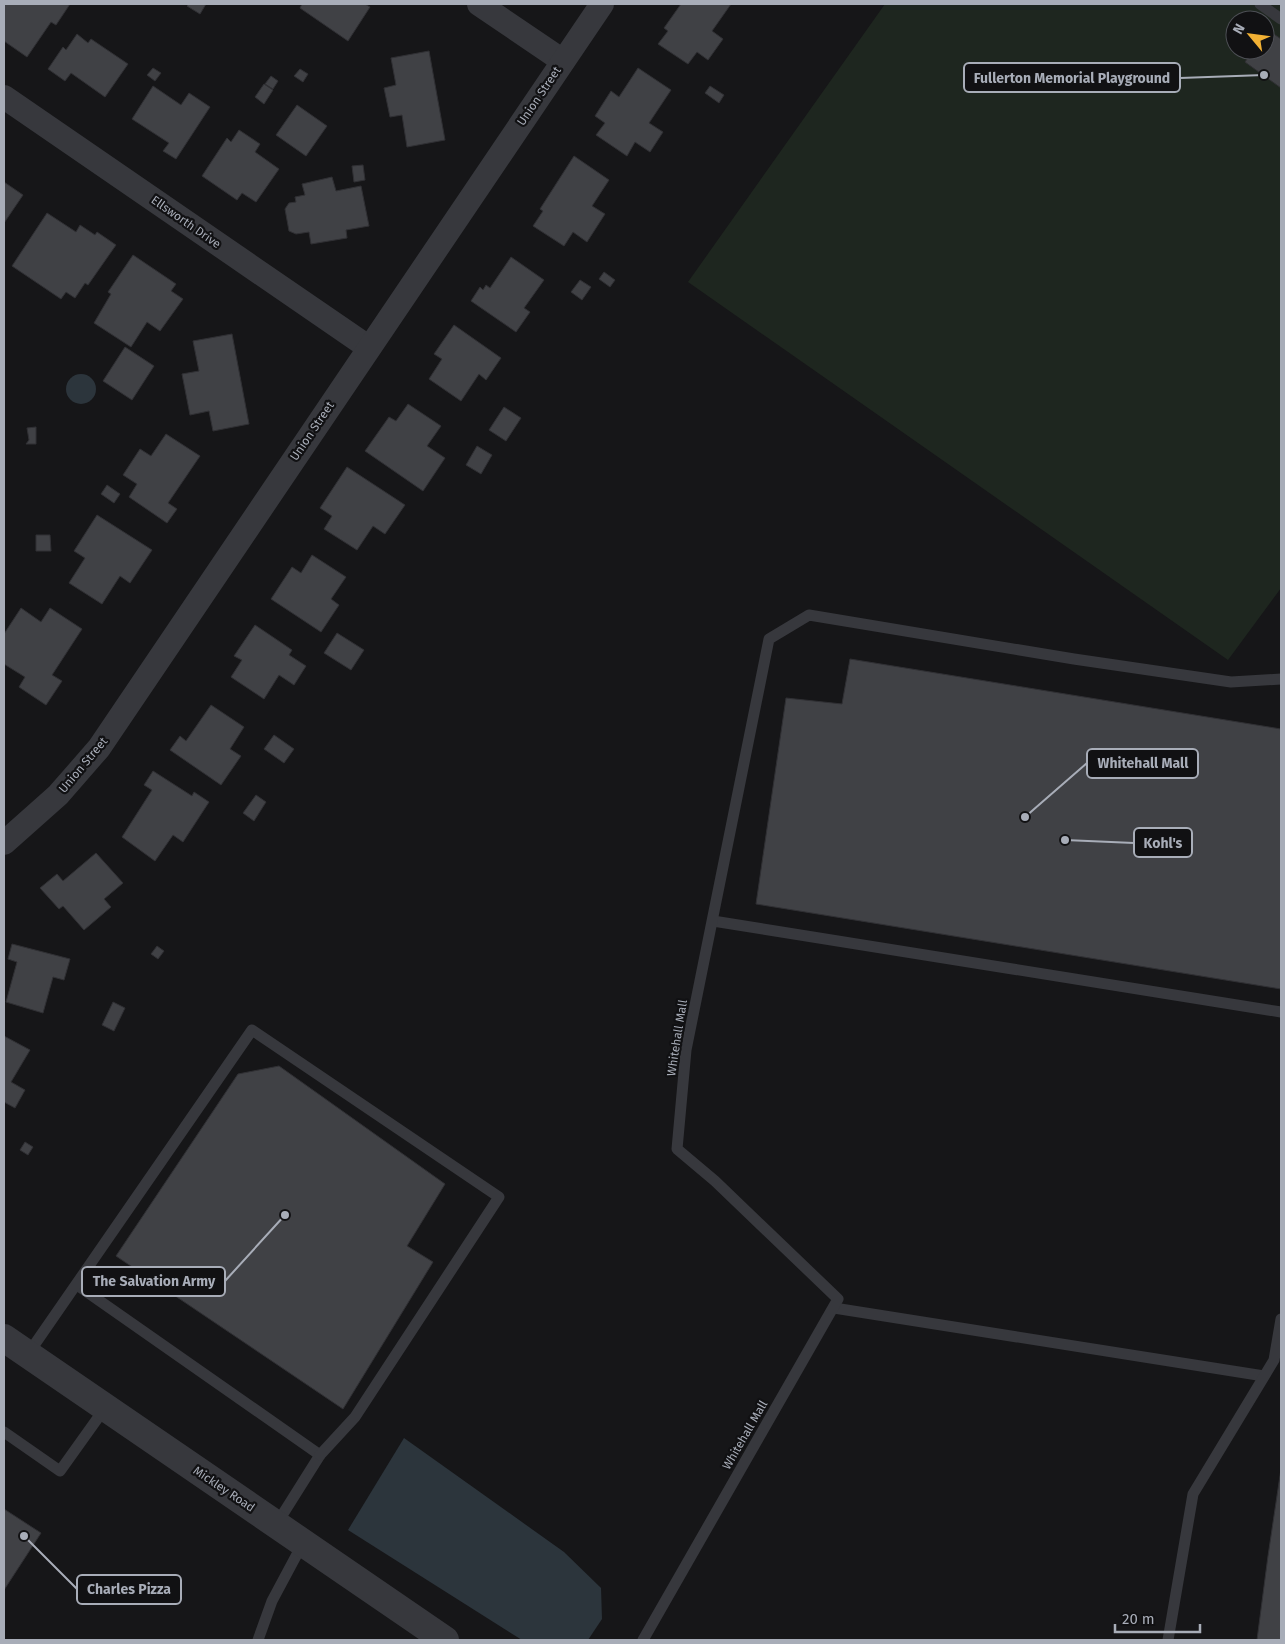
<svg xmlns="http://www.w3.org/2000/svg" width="1285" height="1644" viewBox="0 0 1285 1644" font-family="'Fira Sans',sans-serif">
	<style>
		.green { fill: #1e261f; fill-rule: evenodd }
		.water { fill: #2c353c }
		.building { fill: #404145; stroke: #303034 }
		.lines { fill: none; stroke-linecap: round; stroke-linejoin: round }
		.service { stroke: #37383d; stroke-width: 11 }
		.minor { stroke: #37383d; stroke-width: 24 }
		.tertiary { stroke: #37383d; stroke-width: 28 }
		.labels { text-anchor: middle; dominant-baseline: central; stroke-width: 4.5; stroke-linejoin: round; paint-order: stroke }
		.street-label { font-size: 12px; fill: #a8adb8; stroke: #111113 }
		.leader { fill: none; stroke: #a8adb8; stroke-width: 2 }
		.callout-dot { fill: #a8adb8; stroke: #111113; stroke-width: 2 }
		.callout { fill: #111113; stroke: #a8adb8; stroke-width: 2 }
		.callout-label { font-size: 14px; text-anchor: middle; font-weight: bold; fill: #a8adb8 }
	</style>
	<rect width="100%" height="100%" fill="#161618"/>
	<path class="green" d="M885,4H1281V588L1228,660L688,282ZM1235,20H1265V50H1235Z"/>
	<g class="water">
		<circle cx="81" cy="389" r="15"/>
		<path d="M404,1438L564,1552L601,1588L602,1619L588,1640H522L348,1530Z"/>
	</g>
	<g class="building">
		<path d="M4,4H70L56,25L51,22L27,57L4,41Z"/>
		<path d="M189,4H206L200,14L187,6Z"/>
		<path d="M302,4H365L370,7L348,41L300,8Z"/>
		<path d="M681,4H731L712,31L723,39L708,60L697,52L688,64L658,44L668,31L664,28Z"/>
		<path d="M1268,30L1281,39V88L1245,62L1253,50H1265V34Z"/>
		<path d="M77,34L88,43L91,39L128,64L105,97L71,73L65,81L48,69L63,47L66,50Z"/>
		<path d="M429,51L445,140L407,147L402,115L390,117L384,88L396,85L391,58Z"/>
		<path d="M153,68L161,73L155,81L147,75Z"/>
		<path d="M638,68L671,90L649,123L663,132L650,152L635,142L627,156L596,135L605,123L595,116L611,91L619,97Z"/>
		<path d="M300,69L308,74L303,82L294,76Z"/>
		<path d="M271,76L278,81L273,89L265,84Z"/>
		<path d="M264,84L273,90L264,104L255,97Z"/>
		<path d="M153,86L181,105L189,93L210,107L176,159L163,151L169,143L132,119Z"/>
		<path d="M710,86L724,95L719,103L705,93Z"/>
		<path d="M297,105L327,126L306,156L276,135Z"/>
		<path d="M239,130L260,144L255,152L279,169L256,202L242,193L237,200L202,176L227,138L231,142Z"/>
		<path d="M574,156L609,180L592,206L605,214L587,242L573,232L564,246L533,226L543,211L540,209Z"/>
		<path d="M363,165L365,180L354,182L352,166Z"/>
		<path d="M332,177L336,191L361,186L369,226L346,230L347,238L311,244L309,232L296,234L289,231L285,209L289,203L296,202L295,197L305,195L302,184Z"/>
		<path d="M4,182L23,195L4,223Z"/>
		<path d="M47,213L76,232L80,225L95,235L97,232L116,245L88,285L85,283L75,298L66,292L61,299L12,266Z"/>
		<path d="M133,255L176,284L171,291L183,299L160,331L147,322L131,347L94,323L111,294L108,292Z"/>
		<path d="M511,257L544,280L524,308L530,312L516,332L471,301L480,287L483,290L486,285L490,288Z"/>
		<path d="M604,272L615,280L610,287L599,279Z"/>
		<path d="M580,280L591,287L582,300L571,292Z"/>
		<path d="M454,325L501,358L486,380L479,374L461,401L429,379L442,359L434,354Z"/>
		<path d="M232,334L249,424L213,431L209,411L190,415L182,374L199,371L193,341Z"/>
		<path d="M125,347L154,366L132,400L103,381Z"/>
		<path d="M408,404L441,426L427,446L445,458L423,491L365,451L389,417L396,421Z"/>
		<path d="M504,407L521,418L506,441L489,430Z"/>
		<path d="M36,427V444H26L29,440L27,428Z"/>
		<path d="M166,434L200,456L168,503L177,509L167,523L129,497L137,484L123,475L140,449L151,456Z"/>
		<path d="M477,446L492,455L481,474L466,465Z"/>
		<path d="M347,467L405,505L385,534L373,526L357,550L324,529L332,516L320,508Z"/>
		<path d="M107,485L120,494L114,503L101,494Z"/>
		<path d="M97,515L152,550L130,583L120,576L102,604L69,583L85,558L74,551Z"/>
		<path d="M36,535H50L51,551H36Z"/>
		<path d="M312,555L346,577L331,599L339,605L321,632L271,599L292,567L301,573Z"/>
		<path d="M21,608L41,622L50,608L82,629L52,675L62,681L46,705L19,687L25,677L4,664V634Z"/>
		<path d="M255,625L292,650L289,655L306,666L294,685L279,675L264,699L231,677L242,660L234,656Z"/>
		<path d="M337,633L364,650L351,670L324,653Z"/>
		<path d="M850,659L1281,729V989L756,904L786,698L842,704Z"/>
		<path d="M211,705L244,727L230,749L241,756L221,785L170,750L180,736L186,741Z"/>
		<path d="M274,735L294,749L284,763L264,749Z"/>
		<path d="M153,771L192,796L194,792L209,802L183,842L173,835L155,861L122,837L152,790L144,785Z"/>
		<path d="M256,795L266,802L254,821L243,813Z"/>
		<path d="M96,853L123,883L104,899L111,907L84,930L63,906L59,909L40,888L57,874L63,881Z"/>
		<path d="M12,944L70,959L64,980L53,977L43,1013L6,1002L17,962L8,959Z"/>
		<path d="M157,946L164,951L158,959L151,954Z"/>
		<path d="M113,1002L125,1008L114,1031L102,1025Z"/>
		<path d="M4,1036L30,1050L11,1082L25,1090L15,1108L4,1102Z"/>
		<path d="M279,1066L445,1184L407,1246L433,1262L343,1409L116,1256L238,1074Z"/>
		<path d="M25,1142L33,1147L28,1155L20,1150Z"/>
		<path d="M1281,1469V1640H1257L1268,1556Z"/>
		<path d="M4,1509L41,1533L4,1590Z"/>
	</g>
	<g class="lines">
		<g class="service">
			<path d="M1260,4L1281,19"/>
			<path d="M713,921L1281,1012"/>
			<path d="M77,1285L320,1455L276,1525"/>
			<path d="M834,1308L1264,1376"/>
			<path d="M28,1354L252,1030L499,1197L355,1417L320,1455"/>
			<path d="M4,1432L60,1471L105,1408"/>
			<path d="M258,1640L272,1601L303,1543"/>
			<path d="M643,1640L838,1299L715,1181L677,1149L686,1050L769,639L809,615L1074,659L1231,682L1281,679"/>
			<path d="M1168,1640L1193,1494L1274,1360L1281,1319"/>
		</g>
		<g class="minor">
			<path d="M479,4L563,61"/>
			<path d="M4,97L368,347"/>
			<path d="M4,843L58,795L99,748L602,4"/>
		</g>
		<path class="tertiary" d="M4,1338L445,1640"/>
	</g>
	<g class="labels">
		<g class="street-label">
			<text transform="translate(539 96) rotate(-56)">Union Street</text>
			<text transform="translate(186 222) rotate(35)">Ellsworth Drive</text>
			<text transform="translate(312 431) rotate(-56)">Union Street</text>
			<text transform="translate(83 765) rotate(-50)">Union Street</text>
			<text transform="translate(677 1038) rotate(-81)">Whitehall Mall</text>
			<text transform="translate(745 1435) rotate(-60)">Whitehall Mall</text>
			<text transform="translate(224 1489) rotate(34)">Mickley Road</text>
		</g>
	</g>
	<path class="leader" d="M1264 75L1180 78M1025 817L1087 763M1065 840L1134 843M285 1215L225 1281M24 1536L77 1589"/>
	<g class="callout-dot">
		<circle cx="1264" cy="75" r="5"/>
		<circle cx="1025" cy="817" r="5"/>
		<circle cx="1065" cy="840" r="5"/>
		<circle cx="285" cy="1215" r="5"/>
		<circle cx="24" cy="1536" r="5"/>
	</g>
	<g class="callout">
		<rect x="964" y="63" width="216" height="29" rx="5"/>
		<rect x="1087" y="749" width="111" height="29" rx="5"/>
		<rect x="1134" y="828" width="58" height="29" rx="5"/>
		<rect x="82" y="1267" width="143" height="29" rx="5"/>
		<rect x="77" y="1575" width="104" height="29" rx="5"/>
	</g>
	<g class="callout-label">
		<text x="1072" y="83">Fullerton Memorial Playground</text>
		<text x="1143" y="768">Whitehall Mall</text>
		<text x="1163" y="848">Kohl's</text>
		<text x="154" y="1286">The Salvation Army</text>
		<text x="129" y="1594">Charles Pizza</text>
	</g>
	<rect width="1285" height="1644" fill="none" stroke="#a8adb8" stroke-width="10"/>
	<g transform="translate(1250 35) rotate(299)"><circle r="24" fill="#111113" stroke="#4d4f55"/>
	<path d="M0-4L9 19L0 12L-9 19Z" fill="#f2b134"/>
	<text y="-8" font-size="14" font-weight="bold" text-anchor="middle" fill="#a8adb8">N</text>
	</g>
	<path d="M1115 1624v8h85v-8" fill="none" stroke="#a8adb8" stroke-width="2.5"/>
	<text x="1122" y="1624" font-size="15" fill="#a8adb8" stroke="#111113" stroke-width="4" paint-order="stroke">20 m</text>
</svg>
